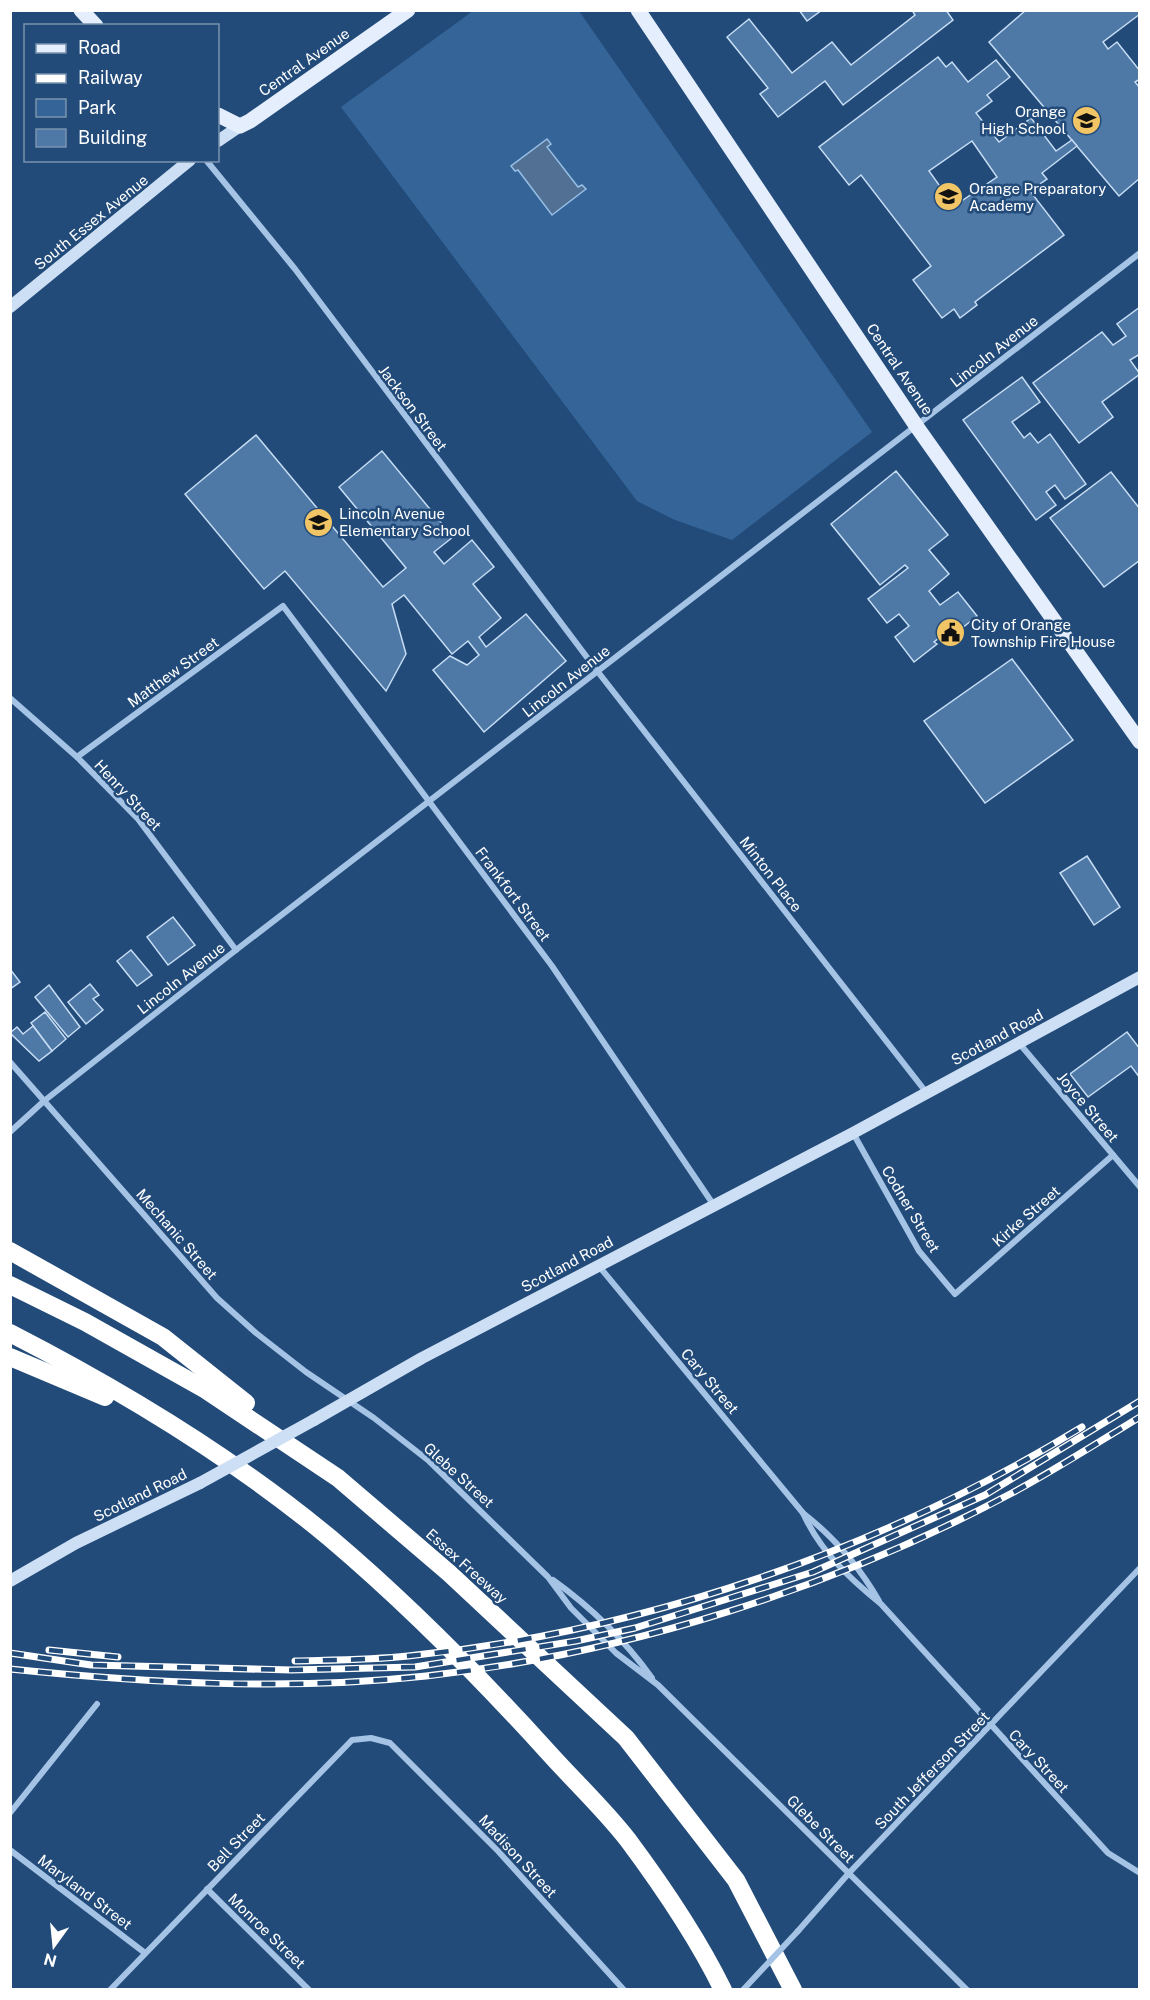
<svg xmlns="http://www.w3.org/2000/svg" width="1150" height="2000" viewBox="0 0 1150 2000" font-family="'Public Sans',sans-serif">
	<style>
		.green { fill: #356598 }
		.water { fill: #527093; stroke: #97bfe6; stroke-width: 1.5 }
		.building { fill: #4e78a6; stroke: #c6ddf4; stroke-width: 1.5; fill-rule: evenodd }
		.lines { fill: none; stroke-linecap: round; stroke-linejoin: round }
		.minor { stroke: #a4c3e5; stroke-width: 6 }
		.secondary { stroke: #cddff4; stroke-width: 12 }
		.primary { stroke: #e4eefd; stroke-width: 15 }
		.motorway { stroke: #fff; stroke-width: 18 }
		.rail-casing { stroke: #fff; stroke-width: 7 }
		.rail { stroke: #224b7a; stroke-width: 4.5; stroke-dasharray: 14; stroke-linecap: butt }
		.minor-bridge { stroke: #a4c3e5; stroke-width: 6 }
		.secondary-bridge { stroke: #cddff4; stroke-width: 12 }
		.labels { text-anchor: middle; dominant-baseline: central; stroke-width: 5; stroke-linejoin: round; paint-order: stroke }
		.street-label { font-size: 15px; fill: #fff; stroke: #224b7a }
		.poi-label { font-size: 15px; fill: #fff; stroke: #224b7a; text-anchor: start }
	</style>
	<rect width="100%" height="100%" fill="#224b7a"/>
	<path class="green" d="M473,11H579L872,432L732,540L675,520L637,501L341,107Z"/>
	<path class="water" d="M547,139L551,144L547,147L578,187L582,185L586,189L552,215L518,170L515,171L511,166Z"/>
	<g class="building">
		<path d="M799,10H822L807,21Z"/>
		<path d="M912,10H946L953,20L843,105L825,81L778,117L760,94L768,88L727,37L749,19L792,73L832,42L851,65L915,15Z"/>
		<path d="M1026,10H1140V14L1103,42L1108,49L1117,42L1140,71V79L1135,82L1140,88V178L1119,196L989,42Z"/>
		<path d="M938,57L946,67L952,62L968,82L996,60L1010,77L987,95L992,101L976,113L999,142L1031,118L1056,151L1072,140L1077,146L1042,173L1047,179L1030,191L1064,235L975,302L977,305L960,318L954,309L942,318L913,280L931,266L861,175L849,185L819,147ZM972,141L997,177L954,206L929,171Z"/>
		<path d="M1140,307V354L1130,360L1140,374L1102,402L1113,417L1079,443L1033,383L1102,332L1113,345L1126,336L1117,324Z"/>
		<path d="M1022,377L1040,402L1012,422L1024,438L1030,433L1038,443L1050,434L1086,484L1065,499L1055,485L1046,492L1056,505L1036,520L963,420Z"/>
		<path d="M256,435L383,587L406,568L339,487L382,451L453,537L434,552L444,564L472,540L494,567L473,584L501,618L479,637L486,647L526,614L566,661L484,732L433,670L450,656L467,665L479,655L468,641L452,654L404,595L392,604L406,654L386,691L285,571L264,589L185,494Z"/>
		<path d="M896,471L948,535L929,550L949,574L929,591L940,605L958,592L977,616L956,633L951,628L934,642L937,644L914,662L895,637L909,626L899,614L887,623L868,599L908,568L905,565L880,585L831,524Z"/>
		<path d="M1111,472L1140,509V560L1104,587L1050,518Z"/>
		<path d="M1012,659L1073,740L985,803L924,721Z"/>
		<path d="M1087,856L1120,907L1094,925L1060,873Z"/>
		<path d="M173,917L195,945L168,965L147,937Z"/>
		<path d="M131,950L152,975L137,986L117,961Z"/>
		<path d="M10,969L20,982L10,989Z"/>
		<path d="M90,984L99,995L93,999L103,1010L86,1024L68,1002Z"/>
		<path d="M49,985L80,1027L68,1037L35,997Z"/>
		<path d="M45,1012L66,1039L52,1051L31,1023Z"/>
		<path d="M33,1026L52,1051L39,1061L10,1033L17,1027L23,1034Z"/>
		<path d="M1127,1032L1140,1049V1078L1131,1066L1088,1097L1070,1074Z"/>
	</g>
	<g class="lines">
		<g class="minor">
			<path d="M206,160L295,269L598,672L926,1092"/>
			<path d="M10,698L77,757L138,819L236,950"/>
			<path d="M77,757L283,606L552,966L713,1204"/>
			<path d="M1019,1043L1140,1187"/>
			<path d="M10,1062L217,1298L256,1333L306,1372L374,1418L429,1461L548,1577L571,1608L616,1653L658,1685L967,1990"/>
			<path d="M10,1132L44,1101L236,950L1140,253"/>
			<path d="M853,1133L919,1251L955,1294L1113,1155"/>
			<path d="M598,1265L803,1513C835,1538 859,1566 879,1601"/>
			<path d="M803,1513C820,1551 849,1578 881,1604L1108,1853L1140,1873"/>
			<path d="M553,1580C592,1608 624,1639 652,1678"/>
			<path d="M10,1813L97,1704"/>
			<path d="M10,1850L145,1953"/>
			<path d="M207,1889L309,1990"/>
			<path d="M798,1931L849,1873L1140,1568"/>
			<path d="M110,1990L352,1740L371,1738L390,1743L498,1851L624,1990"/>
		</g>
		<g class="secondary">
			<path d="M218,141L240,126"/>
			<path d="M10,307L190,160"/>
			<path d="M314,1420L422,1358L853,1133L1140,977"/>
			<path d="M10,1581L76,1543L200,1483"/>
		</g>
		<g class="primary">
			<path d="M81,10L96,26"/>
			<path d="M638,10L917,427L1140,742"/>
			<path d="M218,115L240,126L250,121L408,10"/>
		</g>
		<g class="motorway">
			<path d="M10,1251L163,1337L246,1403"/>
			<path d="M10,1285L85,1322L206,1390L338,1478L449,1573L626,1738L736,1880L793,1990"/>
			<path d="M10,1333C119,1389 236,1460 330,1538C408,1604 480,1677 548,1752C574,1781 604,1809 628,1840C663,1887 697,1937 723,1990"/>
			<path d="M10,1357L105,1397"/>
		</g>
		<defs>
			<g id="rail">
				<path d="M49,1650L118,1657"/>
				<path d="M10,1653L91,1665L291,1670L415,1667L576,1641L635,1628L813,1572L985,1495L1140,1401"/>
				<path d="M295,1661C332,1660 371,1660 408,1656C642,1632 881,1550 1082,1427"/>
				<path d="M10,1669C148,1683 287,1691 426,1676C626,1654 834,1588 1012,1493C1055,1470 1097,1443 1140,1417"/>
			</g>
		</defs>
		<use href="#rail" class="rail-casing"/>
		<use href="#rail" class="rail"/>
		<path class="minor-bridge" d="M743,1990L798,1931"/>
		<path class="secondary-bridge" d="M200,1483L314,1420"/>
	</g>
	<defs>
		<symbol id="school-disc" viewBox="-11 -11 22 22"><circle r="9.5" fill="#f1c466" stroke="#224b7a"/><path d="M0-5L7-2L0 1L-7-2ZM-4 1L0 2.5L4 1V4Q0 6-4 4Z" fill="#111"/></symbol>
		<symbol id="civic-disc" viewBox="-11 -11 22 22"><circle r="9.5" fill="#f1c466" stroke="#224b7a"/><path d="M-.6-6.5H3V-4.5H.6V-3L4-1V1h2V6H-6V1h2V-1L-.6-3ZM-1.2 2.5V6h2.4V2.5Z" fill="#111"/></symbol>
	</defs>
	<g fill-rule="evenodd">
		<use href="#school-disc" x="1070" y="104" width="33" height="33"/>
		<use href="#school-disc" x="932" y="180" width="33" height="33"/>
		<use href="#school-disc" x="302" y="506" width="33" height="33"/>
		<use href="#civic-disc" x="934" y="616" width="33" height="33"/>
	</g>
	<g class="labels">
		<g class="street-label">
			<text transform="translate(304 62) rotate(-35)">Central Avenue</text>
			<text transform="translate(91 222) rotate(-39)">South Essex Avenue</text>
			<text transform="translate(994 351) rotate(-38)">Lincoln Avenue</text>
			<text transform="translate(900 369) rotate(56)">Central Avenue</text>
			<text transform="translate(413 408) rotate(53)">Jackson Street</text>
			<text transform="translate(173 672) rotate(-36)">Matthew Street</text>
			<text transform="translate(566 681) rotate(-38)">Lincoln Avenue</text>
			<text transform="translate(128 795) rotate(47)">Henry Street</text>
			<text transform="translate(771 874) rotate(52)">Minton Place</text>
			<text transform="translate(513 894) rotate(53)">Frankfort Street</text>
			<text transform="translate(181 978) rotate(-38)">Lincoln Avenue</text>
			<text transform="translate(997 1037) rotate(-28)">Scotland Road</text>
			<text transform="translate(1088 1107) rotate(50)">Joyce Street</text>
			<text transform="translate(911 1209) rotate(59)">Codner Street</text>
			<text transform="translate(1026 1216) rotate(-41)">Kirke Street</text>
			<text transform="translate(177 1234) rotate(49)">Mechanic Street</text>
			<text transform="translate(567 1264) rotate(-28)">Scotland Road</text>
			<text transform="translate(710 1381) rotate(50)">Cary Street</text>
			<text transform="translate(459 1475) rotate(42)">Glebe Street</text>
			<text transform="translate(140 1495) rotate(-26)">Scotland Road</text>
			<text transform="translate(467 1566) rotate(42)">Essex Freeway</text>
			<text transform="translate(1039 1761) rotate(47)">Cary Street</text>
			<text transform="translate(932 1770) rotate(-46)">South Jefferson Street</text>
			<text transform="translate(821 1829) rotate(45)">Glebe Street</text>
			<text transform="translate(236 1842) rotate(-46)">Bell Street</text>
			<text transform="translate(518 1856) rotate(47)">Madison Street</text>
			<text transform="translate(85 1892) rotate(37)">Maryland Street</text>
			<text transform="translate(267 1931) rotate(44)">Monroe Street</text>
		</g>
		<g class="poi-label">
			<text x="1066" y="111" text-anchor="end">Orange<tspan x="1066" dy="17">High School</tspan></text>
			<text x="969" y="188">Orange Preparatory<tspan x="969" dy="17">Academy</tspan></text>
			<text x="339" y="513">Lincoln Avenue<tspan x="339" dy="17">Elementary School</tspan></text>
			<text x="971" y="624">City of Orange<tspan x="971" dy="17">Township Fire House</tspan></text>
		</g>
	</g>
	<rect width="1150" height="2000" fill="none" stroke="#ffffff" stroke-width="24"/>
	<rect x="24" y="24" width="195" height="138" fill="#224b7a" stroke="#7a93af" stroke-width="1.5"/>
	<rect x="36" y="44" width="30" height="9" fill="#e4eefd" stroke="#7a93af" stroke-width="1.5"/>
	<text x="78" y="54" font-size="18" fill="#ffffff">Road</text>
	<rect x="36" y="74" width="30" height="9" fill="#ffffff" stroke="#7a93af" stroke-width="1.5"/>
	<text x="78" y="84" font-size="18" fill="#ffffff">Railway</text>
	<rect x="36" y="99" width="30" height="18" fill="#356598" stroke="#7a93af" stroke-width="1.5"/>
	<text x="78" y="114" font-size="18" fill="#ffffff">Park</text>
	<rect x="36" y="129" width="30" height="18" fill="#4e78a6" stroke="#7a93af" stroke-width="1.5"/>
	<text x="78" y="144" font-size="18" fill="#ffffff">Building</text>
	<g transform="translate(54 1946) rotate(195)" stroke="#224b7a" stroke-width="4.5" paint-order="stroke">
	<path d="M0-4.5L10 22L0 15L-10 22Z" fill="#ffffff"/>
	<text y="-9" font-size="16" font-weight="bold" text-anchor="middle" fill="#ffffff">N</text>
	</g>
</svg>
